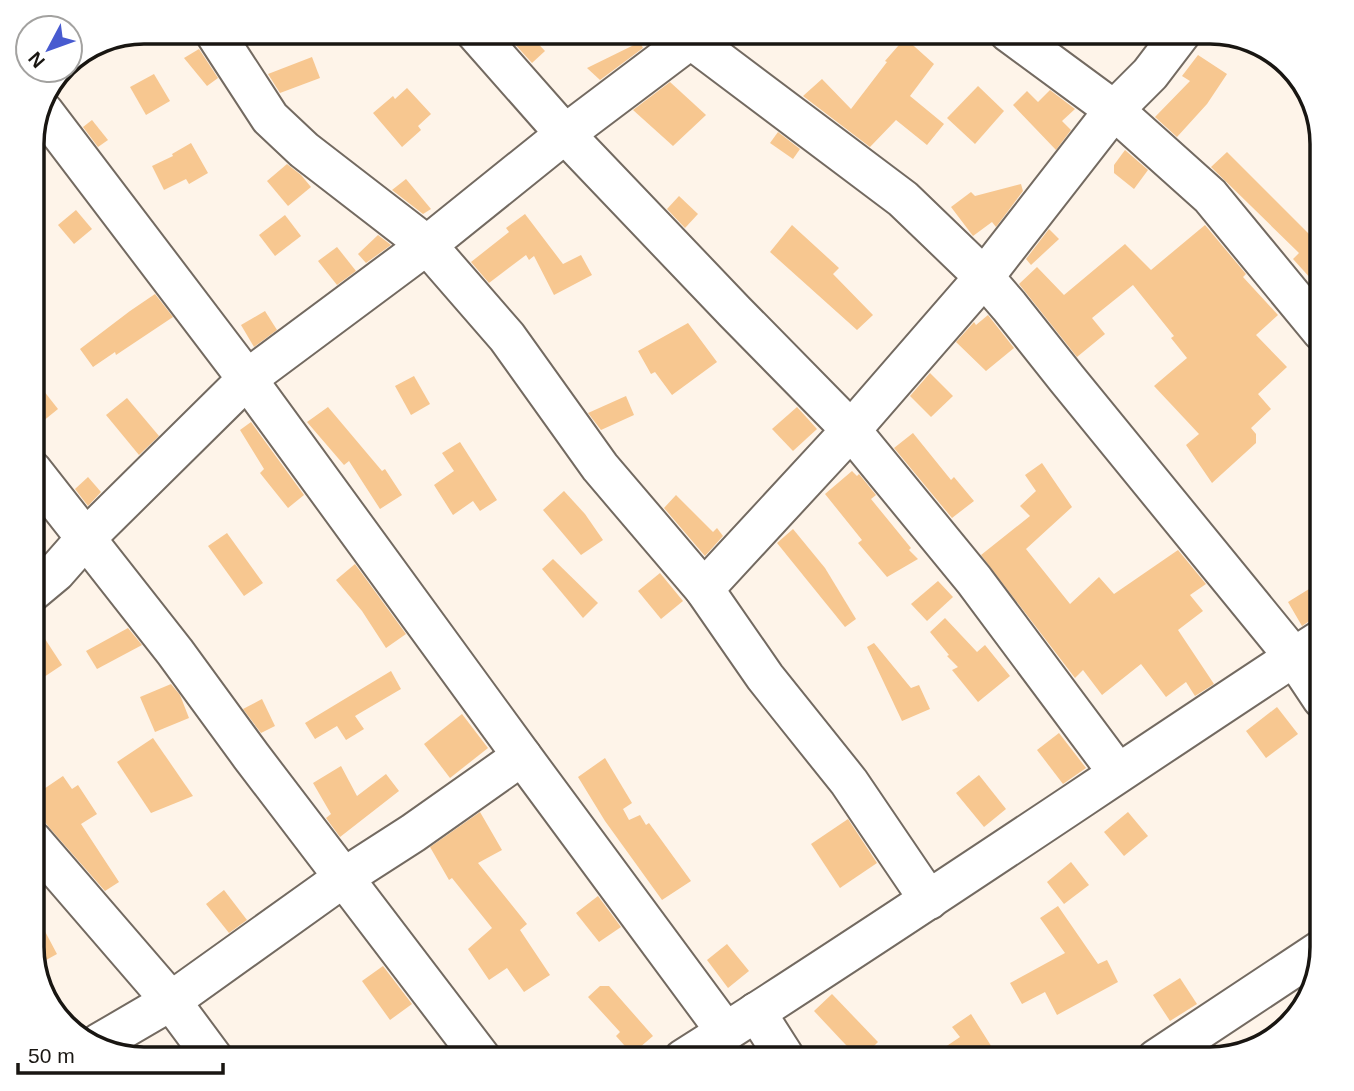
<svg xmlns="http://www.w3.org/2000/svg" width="1354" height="1091" viewBox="0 0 1354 1091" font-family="Helvetica,sans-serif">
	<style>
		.building { fill: #f7c790 }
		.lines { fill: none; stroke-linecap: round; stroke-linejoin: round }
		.minor-casing { stroke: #736a61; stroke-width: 42 }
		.minor { stroke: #fff; stroke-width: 38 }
		.rim { fill: none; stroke: #191612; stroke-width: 3.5 }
	</style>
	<rect width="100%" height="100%" fill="#fef4e9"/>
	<g class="building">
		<path d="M504,32H527L545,51L532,63Z"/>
		<path d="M905,38L934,64L910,96L944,124L927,145L896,120L870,147L803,96L822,79L851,109L887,62L885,61Z"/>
		<path d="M640,42L643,48L600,80L587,68Z"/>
		<path d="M199,49L218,78L207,86L184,58Z"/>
		<path d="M1198,55L1227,74L1207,104L1177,137L1155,117L1190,81L1182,76Z"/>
		<path d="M312,57L320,78L280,93L268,74Z"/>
		<path d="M154,74L170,101L146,115L130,87Z"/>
		<path d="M670,82L706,115L673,146L633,110Z"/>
		<path d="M978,86L1004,111L975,144L947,118Z"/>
		<path d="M407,88L431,114L418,126L421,130L402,147L373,113L393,96L395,99Z"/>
		<path d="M1050,90L1075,109L1062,121L1071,130L1056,150L1013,105L1027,91L1038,102Z"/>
		<path d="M92,120L108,140L98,147L83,127Z"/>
		<path d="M778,132L800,149L793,159L770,143Z"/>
		<path d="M191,143L208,173L189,184L186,179L164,190L152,166L173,156L172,154Z"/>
		<path d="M1125,150L1148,170L1134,189L1114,173V165Z"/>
		<path d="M1227,152L1314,239L1322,232V291L1293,259L1299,253L1211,167Z"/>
		<path d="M287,164L301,175L311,187L288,206L267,181Z"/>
		<path d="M406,179L431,209L423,214L392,190Z"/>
		<path d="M1021,184L1023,191L996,227L992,222L973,236L951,207L971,192L975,196Z"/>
		<path d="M679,196L698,214L685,228L667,209Z"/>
		<path d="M76,210L92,229L74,244L58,225Z"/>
		<path d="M525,214L563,264L581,255L592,275L554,295L534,256L529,260L526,255L489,283L471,262L509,232L506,228Z"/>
		<path d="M285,215L301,236L275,256L259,235Z"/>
		<path d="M792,225L839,268L833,274L873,315L857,330L770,252Z"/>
		<path d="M1205,225L1246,274L1243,277L1278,315L1256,335L1287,367L1258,394L1271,409L1251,428L1256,434V443L1212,483L1186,445L1199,434L1154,386L1187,358L1171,338L1174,336L1133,285L1092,318L1105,334L1077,357L1019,284L1037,267L1064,295L1125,244L1151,270Z"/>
		<path d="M1049,229L1059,239L1031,265L1026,259Z"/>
		<path d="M378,235L391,245L366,263L358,254Z"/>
		<path d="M337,247L356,271L337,285L318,261Z"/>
		<path d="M155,294L173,317L116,355L115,352L93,367L80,349L130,311Z"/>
		<path d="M265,311L277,330L254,347L241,325Z"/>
		<path d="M988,315L1014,348L986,371L956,342L974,322L976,325Z"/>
		<path d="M688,323L717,362L672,395L655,372L651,374L638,351Z"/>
		<path d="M930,373L953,396L931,417L910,396Z"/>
		<path d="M32,376L58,409L32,430Z"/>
		<path d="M414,376L430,404L411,415L395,386Z"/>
		<path d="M626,396L634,415L601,430L588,413Z"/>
		<path d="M127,398L159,436L139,455L106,415Z"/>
		<path d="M328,407L382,471L385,469L402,495L380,509L349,461L344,465L307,422Z"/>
		<path d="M797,407L817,429L793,451L772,429Z"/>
		<path d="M251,422L304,495L288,508L260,473L264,469L240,430Z"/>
		<path d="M913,433L951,480L954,477L974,501L952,518L894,448Z"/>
		<path d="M460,442L497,500L480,511L473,501L453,515L434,485L454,471L442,453Z"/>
		<path d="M1042,463L1072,507L1026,549L1070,604L1099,577L1114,594L1178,550L1206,584L1190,595L1203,611L1178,630L1214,684L1195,696L1186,682L1166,697L1141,664L1102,695L1083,670L1075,678L981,555L1030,516L1020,506L1036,491L1025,475Z"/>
		<path d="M852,471L857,476L859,474L876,495L871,499L911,548L909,550L918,559L887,577L858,543L862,540L825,494Z"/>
		<path d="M88,477L101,492L88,506L75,489Z"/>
		<path d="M564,491L585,514L603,540L581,555L543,510Z"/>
		<path d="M676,495L713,532L717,528L723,536L705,556L664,508Z"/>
		<path d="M793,529L825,568L856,619L845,627L777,543Z"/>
		<path d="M227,533L263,583L244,596L208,546Z"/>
		<path d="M553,559L598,603L583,618L542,569Z"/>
		<path d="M355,564L406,634L386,648L362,611L336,580Z"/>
		<path d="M660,573L683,601L661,619L638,591Z"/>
		<path d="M938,581L953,597L927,621L911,604Z"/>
		<path d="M1322,581V617L1311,620L1302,626L1288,602Z"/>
		<path d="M945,618L977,652L985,645L1010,676L978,702L952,670L958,667L947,656L949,655L930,632Z"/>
		<path d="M32,619L62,665L32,685Z"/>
		<path d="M128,628L142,645L97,669L86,651Z"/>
		<path d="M874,643L911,688L919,685L930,709L902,721L867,647Z"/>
		<path d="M391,671L401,689L355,716L364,729L346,740L337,726L315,739L305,723Z"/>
		<path d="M171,684L180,695L189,718L155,732L140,697Z"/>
		<path d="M262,699L275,726L261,733L243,709Z"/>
		<path d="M1277,707L1298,734L1266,758L1246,731Z"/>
		<path d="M462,714L488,748L450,778L424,744Z"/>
		<path d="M1059,733L1086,768L1063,784L1037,750Z"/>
		<path d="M153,738L193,796L151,813L117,762Z"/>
		<path d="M605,758L632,803L623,809L629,820L640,815L646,825L649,823L691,881L662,900L605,821L578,777Z"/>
		<path d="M341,766L357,796L386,774L399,791L340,837L326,818L331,814L313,783Z"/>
		<path d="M979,775L1006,809L984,827L956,793Z"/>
		<path d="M63,776L72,789L78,785L97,814L81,824L119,882L105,891L47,825L32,802V797Z"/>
		<path d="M480,812L502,850L478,863L527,924L520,930L550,975L524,992L507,968L489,980L468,949L492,928L452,878L449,880L430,847Z"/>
		<path d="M1128,812L1148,836L1124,856L1104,832Z"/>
		<path d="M848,819L877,863L840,888L811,844Z"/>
		<path d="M1071,862L1089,885L1064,904L1047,882Z"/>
		<path d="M224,890L247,920L229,933L206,904Z"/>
		<path d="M598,896L621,927L599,942L576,913Z"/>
		<path d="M1058,906L1098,964L1107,960L1118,982L1057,1015L1045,992L1022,1004L1010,983L1065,953L1040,918Z"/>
		<path d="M32,907L57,954L37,965L32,954Z"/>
		<path d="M727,944L749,971L728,988L707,960Z"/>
		<path d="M383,966L412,1004L390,1020L362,981Z"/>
		<path d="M1180,978L1197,1004L1170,1021L1153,995Z"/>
		<path d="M600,986H609L653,1036L632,1054L616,1036L620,1032L588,997Z"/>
		<path d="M832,994L878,1042L860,1060L814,1011Z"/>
		<path d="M971,1014L1000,1060H926L960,1037L952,1027Z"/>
	</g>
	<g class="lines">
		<defs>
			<g id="minor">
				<path d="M214,32L270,118L304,150L427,245L507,337L600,467L704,589L765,677L849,782L929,900"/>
				<path d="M475,32L565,134L735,312L851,430L974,580L1118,773"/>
				<path d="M681,32L903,199L984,277L1009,306L1067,379L1294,657L1322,699"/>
				<path d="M1008,32L1114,110L1210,196L1322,332"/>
				<path d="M44,112L247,379L522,756L726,1032"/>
				<path d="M32,470L175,652L251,756L482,1059"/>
				<path d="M704,589L851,430L984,277L1114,110L1150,74L1182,32"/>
				<path d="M32,592L56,572L85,539L247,379L427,245L565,134L691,39L698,32"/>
				<path d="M32,840L171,1001L214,1059"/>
				<path d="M756,1012L786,1059"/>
				<path d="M99,1043L171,1001L343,878L413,833L522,756"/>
				<path d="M683,1059C889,929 1090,791 1294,657L1322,639"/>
				<path d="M1156,1059L1322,949"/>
			</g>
		</defs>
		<use href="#minor" class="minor-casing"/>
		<use href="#minor" class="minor"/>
	</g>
	<path d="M0 0H1354V1091H0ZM144 44H1210A100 100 0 0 1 1310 144V947A100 100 0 0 1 1210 1047H144A100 100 0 0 1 44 947V144A100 100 0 0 1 144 44Z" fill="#fff" fill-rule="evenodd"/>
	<path class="rim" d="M144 44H1210A100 100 0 0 1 1310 144V947A100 100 0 0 1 1210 1047H144A100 100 0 0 1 44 947V144A100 100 0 0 1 144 44Z"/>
	<g transform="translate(49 49) rotate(229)"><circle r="33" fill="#ffffff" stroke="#a3a2a0" stroke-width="2"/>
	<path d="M0-5L12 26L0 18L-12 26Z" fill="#485bd0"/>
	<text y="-10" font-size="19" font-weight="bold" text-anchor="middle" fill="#191612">N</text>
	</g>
	<path d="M18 1063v10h205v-10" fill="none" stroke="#191612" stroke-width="3.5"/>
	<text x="28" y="1063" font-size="21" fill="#191612" stroke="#ffffff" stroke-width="5" paint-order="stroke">50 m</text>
</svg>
